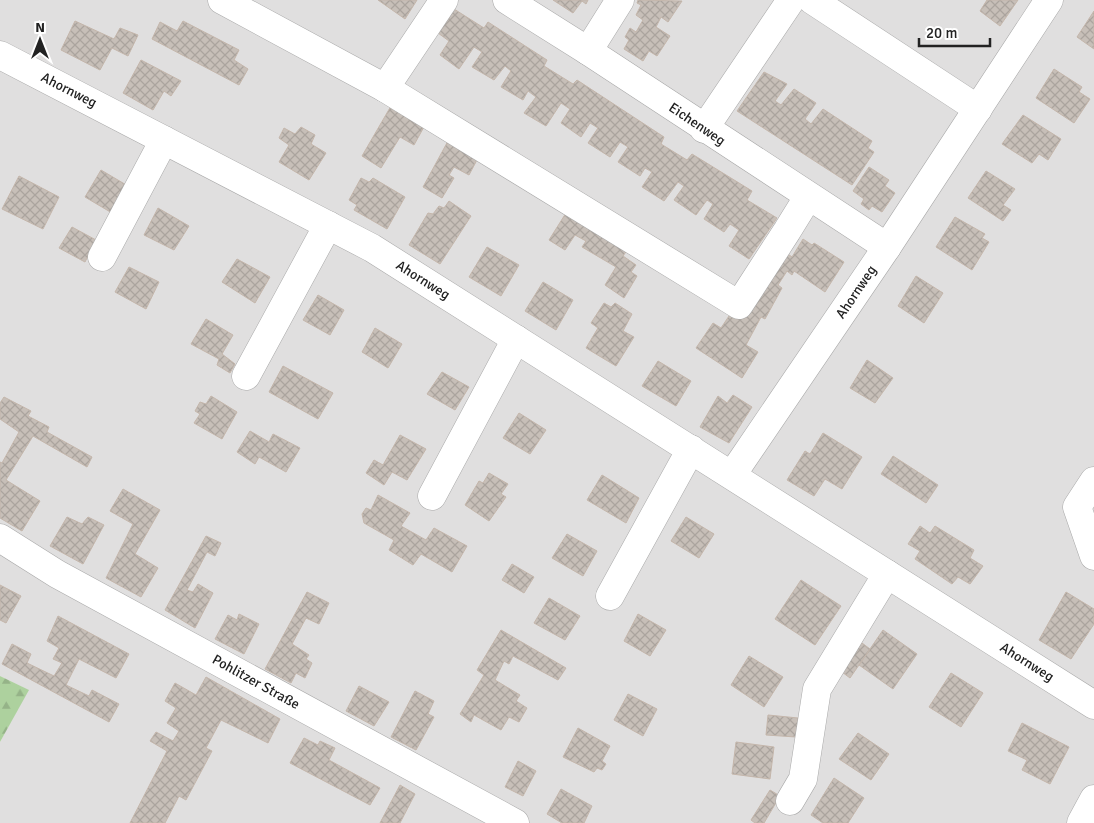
<svg xmlns="http://www.w3.org/2000/svg" width="1094" height="823" viewBox="0 0 1094 823" font-family="Signika,sans-serif">
	<style>
		.residential { fill: #e0dfdf }
		.forest { fill: url(#forest-firs) }
		.building { fill: url(#building-cross-hatch); stroke: #c4b6ab }
		.lines { fill: none; stroke-linecap: round; stroke-linejoin: round }
		.minor-casing { stroke: #a9a9a9; stroke-width: 29 }
		.minor { stroke: #fff; stroke-width: 28 }
		.labels { text-anchor: middle; dominant-baseline: central; stroke-width: 4; stroke-linejoin: round; paint-order: stroke }
		.street-label { font-size: 14px; fill: #222; stroke: #fff }
	</style>
	<defs>
		<pattern id="forest-firs" width="22" height="20" patternUnits="userSpaceOnUse" patternTransform="scale(1.25)"><rect width="22" height="20" fill="#add19e"/><path d="M5 1l3.5 6h-7zM16 11l3.5 6h-7z" fill="#95b388"/></pattern>
		<pattern id="building-cross-hatch" width="8" height="8" patternUnits="userSpaceOnUse" patternTransform="scale(1.25)"><rect width="8" height="8" fill="#c7bfb8"/><path d="M0 0l8 8M0 8l8-8" fill="none" stroke="#aba49e"/></pattern>
	</defs>
	<rect width="100%" height="100%" fill="#f2efe9"/>
	<path class="residential" d="M0,0H1094V823H0V742L28,690L0,676Z"/>
	<path class="forest" d="M0,676L29,690L0,742Z"/>
	<g class="building">
		<path d="M378,0H417L405,19Z"/>
		<path d="M553,0H588L586,4L582,1L573,13Z"/>
		<path d="M638,0L682,1L668,22L661,17L656,27L670,36L657,56L649,51L643,61L624,49L629,40L625,37L630,28L636,32L643,20L636,15L641,5L637,3Z"/>
		<path d="M987,0H1018L1000,26L980,11Z"/>
		<path d="M454,9L484,28L488,22L547,60L544,66L573,84L577,80L664,137L661,144L687,160L692,154L752,191L747,200L777,218L749,259L729,246L739,230L730,224L724,232L704,219L713,204L707,200L696,215L674,200L684,186L678,182L664,201L642,187L652,172L645,168L640,176L618,162L628,147L620,142L610,157L588,143L598,128L590,123L581,137L561,123L570,109L561,103L546,126L524,113L536,97L528,91L523,100L501,87L511,71L505,66L494,80L472,67L482,52L474,47L459,69L440,55L449,41L438,33Z"/>
		<path d="M1094,11V49L1077,37Z"/>
		<path d="M75,21L114,39L120,28L138,35L128,56L112,48L100,70L61,50Z"/>
		<path d="M183,21L239,50L234,60L248,69L239,85L152,39L160,22L177,31Z"/>
		<path d="M141,60L181,81L171,96L164,91L153,110L123,93Z"/>
		<path d="M1054,69L1082,87L1079,92L1090,99L1074,123L1036,98Z"/>
		<path d="M764,72L787,84L775,101L781,105L794,89L816,103L805,119L811,124L823,109L872,141L868,148L874,152L852,185L737,111Z"/>
		<path d="M391,106L425,125L414,145L400,137L381,168L362,156Z"/>
		<path d="M1023,115L1061,139L1048,160L1039,154L1032,163L1002,144Z"/>
		<path d="M301,127L315,135L311,144L326,153L309,180L279,162L289,145L279,138L284,128L295,134Z"/>
		<path d="M448,141L478,158L469,175L454,167L449,175L454,178L442,198L423,187Z"/>
		<path d="M869,167L889,180L885,186L895,193L882,212L872,206L869,210L861,204L864,199L853,191Z"/>
		<path d="M101,170L128,186L112,213L85,197Z"/>
		<path d="M986,171L1015,189L1003,205L1011,210L1003,221L968,198Z"/>
		<path d="M19,176L59,197L43,229L2,209Z"/>
		<path d="M361,178L369,182L373,178L405,197L387,229L354,210L357,205L349,200Z"/>
		<path d="M449,201L471,216L440,264L409,245L428,213L433,214L439,206L444,208Z"/>
		<path d="M158,208L189,226L174,250L144,235Z"/>
		<path d="M566,213L628,249L623,256L636,265L631,272L637,276L624,298L605,285L616,267L582,247L586,241L575,235L565,250L549,240Z"/>
		<path d="M955,217L985,234L982,238L989,242L972,270L936,247Z"/>
		<path d="M72,227L96,240L85,262L59,248Z"/>
		<path d="M803,239L812,245L814,243L844,262L825,292L794,271L792,275L787,271L778,285L782,288L765,319L761,317L746,345L758,352L742,378L696,348L713,323L721,328L731,313L741,319L784,251L792,257Z"/>
		<path d="M487,247L519,265L501,296L469,277Z"/>
		<path d="M237,259L270,277L255,303L222,282Z"/>
		<path d="M129,267L159,282L146,309L115,292Z"/>
		<path d="M916,276L943,293L924,323L898,306Z"/>
		<path d="M543,282L573,300L556,330L525,311Z"/>
		<path d="M318,295L344,310L330,335L303,320Z"/>
		<path d="M604,303L611,307L615,303L632,314L623,331L634,337L616,366L586,348L598,328L591,323Z"/>
		<path d="M206,319L233,335L222,354L235,364L230,373L217,365L219,359L191,344Z"/>
		<path d="M375,328L402,344L388,368L362,352Z"/>
		<path d="M867,360L893,378L875,403L850,388Z"/>
		<path d="M658,361L691,381L676,406L642,386Z"/>
		<path d="M283,366L333,393L318,419L269,392Z"/>
		<path d="M442,372L469,387L455,410L427,394Z"/>
		<path d="M733,395L752,407L729,443L700,427L718,396L727,403Z"/>
		<path d="M211,396L237,412L222,439L194,423L200,414L195,411L200,402L206,404Z"/>
		<path d="M4,397L31,411L28,416L49,427L47,432L92,457L87,467L33,436L6,480L40,501L22,531L0,518V462L2,463L19,432L0,419V403Z"/>
		<path d="M519,413L546,430L530,454L503,438Z"/>
		<path d="M250,431L269,442L273,434L300,448L286,472L259,457L255,464L237,452Z"/>
		<path d="M823,433L862,457L842,489L825,479L814,496L787,480L805,451L810,454Z"/>
		<path d="M400,435L426,449L407,480L392,472L384,485L366,473L374,460L383,465Z"/>
		<path d="M893,456L938,485L926,503L881,474Z"/>
		<path d="M489,473L508,484L501,494L506,497L489,521L465,505L479,481L483,483Z"/>
		<path d="M602,475L639,498L626,523L587,500Z"/>
		<path d="M123,489L160,510L135,554L158,568L141,597L106,578L133,524L110,511Z"/>
		<path d="M378,495L410,513L401,526L426,540L434,528L467,546L452,572L421,554L413,565L389,550L394,540L364,523L362,514L366,508L371,510Z"/>
		<path d="M67,517L82,524L88,517L104,525L83,564L50,546Z"/>
		<path d="M686,517L714,534L699,558L671,541Z"/>
		<path d="M920,526L930,533L935,526L974,550L970,558L983,566L970,584L958,577L952,584L915,559L920,551L908,544Z"/>
		<path d="M567,534L597,551L583,576L552,558Z"/>
		<path d="M206,536L221,543L215,556L207,552L187,590L193,592L198,584L213,593L195,628L165,610Z"/>
		<path d="M512,564L534,577L524,593L502,580Z"/>
		<path d="M801,580L841,606L815,645L775,619Z"/>
		<path d="M0,585L21,596L6,623L0,620Z"/>
		<path d="M307,592L329,603L319,624L306,618L292,644L309,655L306,659L312,663L305,678L296,673L291,683L265,669Z"/>
		<path d="M1066,592L1094,609V624L1071,659L1039,640Z"/>
		<path d="M549,598L580,616L565,640L534,623Z"/>
		<path d="M239,614L259,624L244,654L215,639L228,615L237,620Z"/>
		<path d="M638,614L666,630L650,656L624,641Z"/>
		<path d="M58,616L129,654L116,678L79,659L66,685L89,696L92,690L119,704L109,722L2,664L12,644L31,654L27,663L54,676L62,663L53,659L59,648L47,641Z"/>
		<path d="M501,630L566,668L558,680L513,656L509,664L504,661L495,680L520,695L516,701L527,708L519,722L509,717L501,730L474,715L471,722L460,714L484,675L477,670Z"/>
		<path d="M883,630L917,654L893,689L859,665Z"/>
		<path d="M858,640L870,649L850,678L838,669Z"/>
		<path d="M749,656L783,677L764,707L731,685Z"/>
		<path d="M951,673L983,693L961,727L929,707Z"/>
		<path d="M206,677L280,719L268,743L221,720L206,748L212,751L186,800L179,796L165,823H130L167,751L150,741L156,732L173,741L179,731L167,723L176,708L165,701L175,683L196,695Z"/>
		<path d="M359,686L389,702L374,726L346,711Z"/>
		<path d="M415,691L434,701L428,714L434,717L416,750L391,737Z"/>
		<path d="M628,694L657,709L643,736L614,720Z"/>
		<path d="M768,715L798,718L796,737L766,735Z"/>
		<path d="M1022,723L1069,747L1050,784L1022,770L1027,760L1008,751Z"/>
		<path d="M578,728L610,746L602,761L606,764L602,770L597,768L594,772L563,757Z"/>
		<path d="M858,733L889,754L871,780L839,759Z"/>
		<path d="M304,738L318,745L320,741L335,748L329,760L380,788L370,805L290,763Z"/>
		<path d="M736,742L774,747L770,779L732,774Z"/>
		<path d="M518,761L536,771L523,796L505,787Z"/>
		<path d="M834,778L864,798L848,823H823L811,815Z"/>
		<path d="M400,785L415,794L400,823H380Z"/>
		<path d="M561,789L592,806L584,823H562L547,814Z"/>
		<path d="M770,790L780,796L764,823H755L751,820Z"/>
	</g>
	<g class="lines">
		<defs>
			<g id="minor">
				<path d="M222,0L385,88L739,305L787,231L808,197"/>
				<path d="M507,0L588,51L887,247"/>
				<path d="M812,0L978,109"/>
				<path d="M588,51L620,0"/>
				<path d="M0,55L372,248L1094,705"/>
				<path d="M385,88L444,0"/>
				<path d="M704,129L791,0"/>
				<path d="M102,257L164,140"/>
				<path d="M246,376L328,225"/>
				<path d="M732,475L887,247L1049,0"/>
				<path d="M1094,481L1077,507L1094,556"/>
				<path d="M432,496L516,339"/>
				<path d="M0,538L57,574L515,823"/>
				<path d="M610,596L691,449"/>
				<path d="M790,801L803,779L817,689L887,574"/>
				<path d="M1081,823L1094,799"/>
			</g>
		</defs>
		<use href="#minor" class="minor-casing"/>
		<use href="#minor" class="minor"/>
	</g>
	<g class="labels">
		<g class="street-label">
			<text transform="translate(69 90) rotate(27)">Ahornweg</text>
			<text transform="translate(697 124) rotate(34)">Eichenweg</text>
			<text transform="translate(423 280) rotate(32)">Ahornweg</text>
			<text transform="translate(856 292) rotate(-56)">Ahornweg</text>
			<text transform="translate(1027 662) rotate(32)">Ahornweg</text>
			<text transform="translate(256 682) rotate(29)">Pohlitzer Straße</text>
		</g>
	</g>
	<g transform="translate(40 40)" stroke="#ffffff" stroke-width="4" paint-order="stroke">
	<path d="M0-4L9 19L0 12L-9 19Z" fill="#222222"/>
	<text y="-8" font-size="14" font-weight="bold" text-anchor="middle" fill="#222222">N</text>
	</g>
	<path d="M919 38v8h71v-8" fill="none" stroke="#222222" stroke-width="2.5"/>
	<text x="926" y="38" font-size="15" fill="#222222" stroke="#ffffff" stroke-width="4" paint-order="stroke">20 m</text>
</svg>
